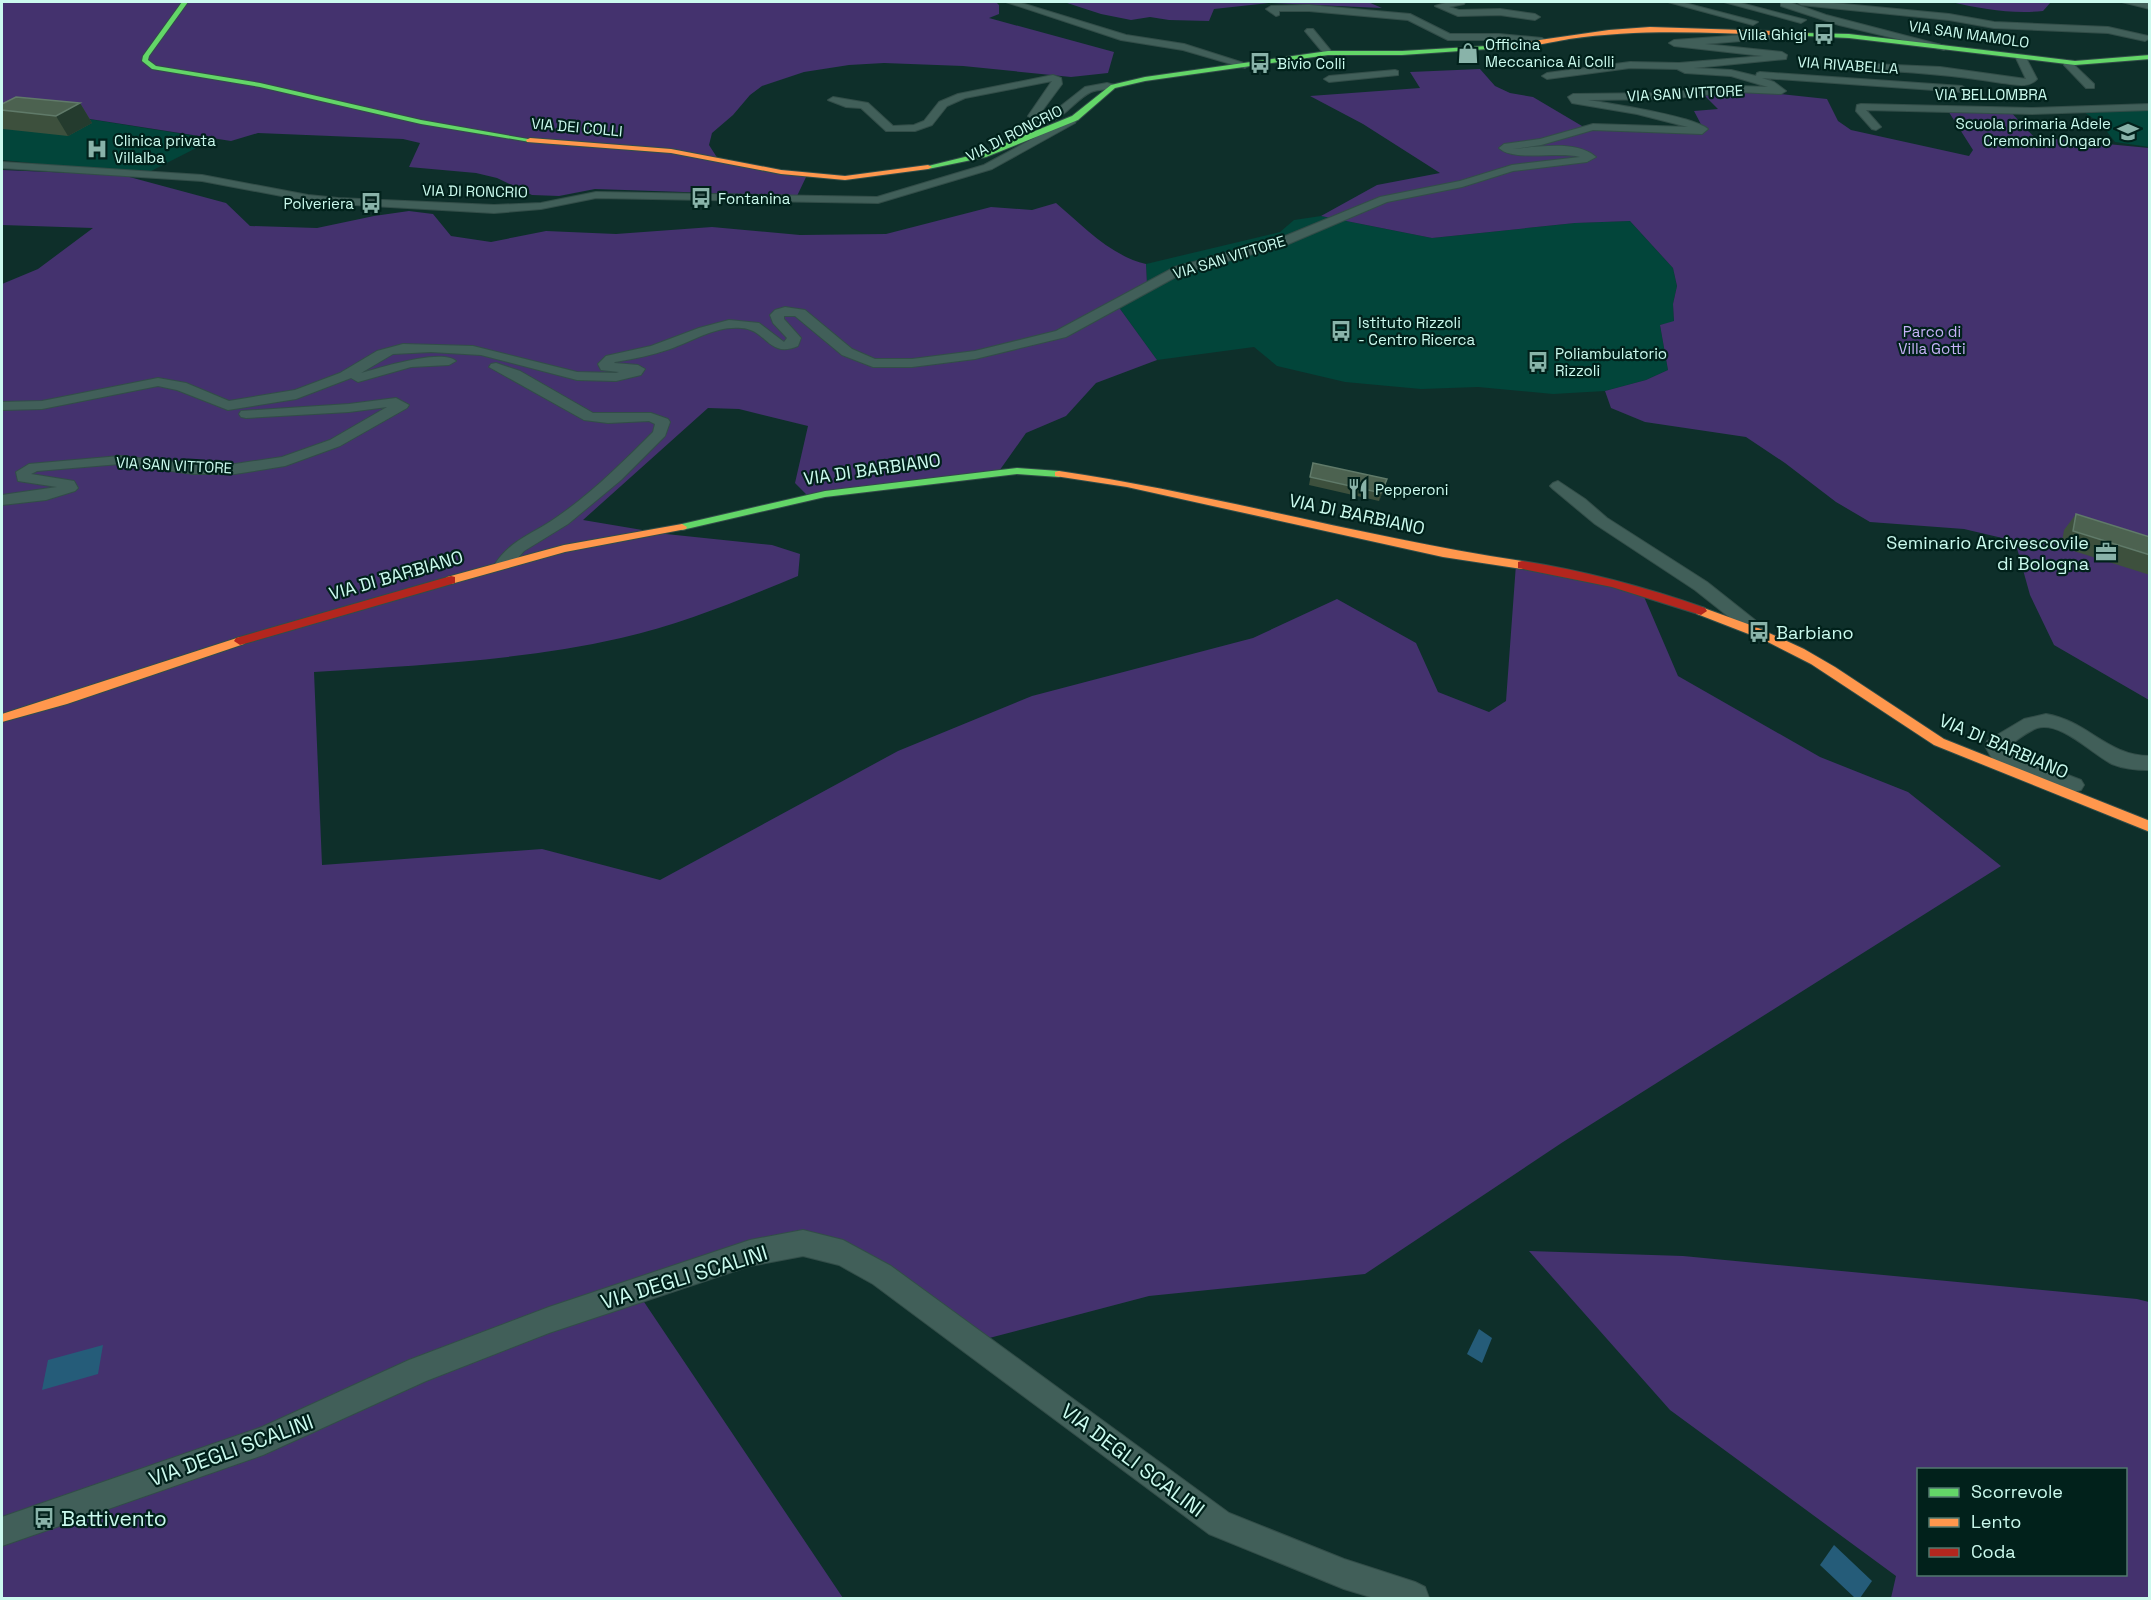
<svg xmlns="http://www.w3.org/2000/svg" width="2151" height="1600" viewBox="0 0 2151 1600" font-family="'Space Grotesk',sans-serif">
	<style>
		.built { fill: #02453a }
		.green { fill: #44326e; fill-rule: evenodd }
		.water { fill: #255c79 }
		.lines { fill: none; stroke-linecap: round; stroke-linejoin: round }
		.street-casing { stroke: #324d48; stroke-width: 2 }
		.fast-casing { stroke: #324d48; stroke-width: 2 }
		.slow-casing { stroke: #324d48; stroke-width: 2 }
		.jam-casing { stroke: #324d48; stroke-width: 2 }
		.street { fill: #415f59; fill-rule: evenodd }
		.fast { fill: #63d668; fill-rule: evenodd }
		.slow { fill: #ff974d; fill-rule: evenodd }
		.jam { fill: #b3261e; fill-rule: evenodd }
		.wall { fill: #3d503d }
		.shaded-wall { fill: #243b2e }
		.building { fill: #4c6250; stroke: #607a69; stroke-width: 1.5 }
		.labels { text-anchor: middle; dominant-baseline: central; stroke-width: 4.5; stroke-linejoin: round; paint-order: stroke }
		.far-poi-label { font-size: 15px; fill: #cbfaee; stroke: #01211b; text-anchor: start }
		.far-street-label { font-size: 15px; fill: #cbfaee; stroke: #01211b }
		.far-park-label { font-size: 15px; fill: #c6b2f7; stroke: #01211b }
		.street-label { font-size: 18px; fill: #cbfaee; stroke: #01211b }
		.poi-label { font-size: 18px; fill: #cbfaee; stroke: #01211b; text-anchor: end }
		.near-street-label { font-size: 21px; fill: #cbfaee; stroke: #01211b }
		.near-poi-label { font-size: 21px; fill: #cbfaee; stroke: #01211b; text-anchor: start }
	</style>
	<rect width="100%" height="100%" fill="#0e2f2a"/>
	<g class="built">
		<path d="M2,108L26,109L214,139L151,171L82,168L2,160Z"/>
		<path d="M2149,109V147L2115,142L2101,124L2084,112Z"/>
		<path d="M1321,216L1432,238L1575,223L1630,221L1673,268L1677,286L1673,304L1674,322L1660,325L1668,370L1646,380L1605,391L1553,394L1478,387L1421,389L1345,382L1277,366L1254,347L1157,360L1115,302L1147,284L1146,264L1280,232L1294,220Z"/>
	</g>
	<g class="green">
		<path d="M2,2H996L999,5V14L989,18L1114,52L1108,73L1071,77L963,66L884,63L849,65L804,72L762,86L750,95L733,115L712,133L709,145L718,159L807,175L797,196L595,189L559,196L532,195L497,178L476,173L409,167L420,143L403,139L258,133L231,141L26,109L2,108Z"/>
		<path d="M1064,2H1368L1382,8L1269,3L1214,9L1209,21L1169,20L1150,17L1131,20L1101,14Z"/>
		<path d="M1951,2H2051L2043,11C2011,14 1982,9 1951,2Z"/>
		<path d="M1480,69L1495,86L1510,93L1533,97L1582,126L1653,127L1705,132L1694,111L1718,109L1703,94L1753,91L1827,99L1838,121L1851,130L1969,156L1973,150L1945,106L2008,109L2034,137L2149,148V700L2054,645L2030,595L2015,541L1964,529L1870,522L1836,502L1785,463L1746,437L1645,422L1611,408L1605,391L1646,380L1668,370L1660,325L1674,321L1673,304L1677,286L1673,268L1630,221L1575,223L1432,238L1321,216L1377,185L1440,173L1363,124L1310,96L1420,88L1410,72Z"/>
		<path d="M2,170L122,175L226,203L250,226L317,228L374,216L409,211L433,214L451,236L491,242L546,231L616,234L712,227L800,235L886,234L991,207L1032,210L1056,203C1083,226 1111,256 1146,264L1147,284L1115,302L1157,360L1096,383L1066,416L1026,433L997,474L809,497L795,483L808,426L739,409L708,408L583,520L666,534L772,545L800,554L798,576C740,600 682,624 621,638C520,661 417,665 314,672L322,865L542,849L660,880L898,751L1032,696L1253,638L1337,599L1416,643L1438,692L1489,712L1506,701L1516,564L1642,592L1678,676L1820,757L1908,792L2001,866L1563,1142L1365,1274L1149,1296L970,1343L842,1248L762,1249L636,1290L843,1598H2V284L38,269L93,228L2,225Z"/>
		<path d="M1529,1251L1683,1256L2137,1299L2149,1302V1598H1891L1896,1576L1670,1410ZM1918,1470H2126V1574H1918Z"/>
	</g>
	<g class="water">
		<path d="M1479,1329L1492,1338L1482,1363L1467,1354Z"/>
		<path d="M103,1345L98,1374L42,1390L48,1360Z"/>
		<path d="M1834,1545L1872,1581L1860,1598H1855L1820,1565Z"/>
	</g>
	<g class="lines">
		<defs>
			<g id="street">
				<path d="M1006,2H1018L1126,35L1184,44L1250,65L1245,68L1183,50L1121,40Z"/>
				<path d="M1449,2H1465L1464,4L1449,7L1459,10L1500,9L1535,14L1540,17L1535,20L1500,15L1458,16L1435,6Z"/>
				<path d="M1668,2H1681L1758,22L1753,25Z"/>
				<path d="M1724,2H1737L1806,20L1801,23Z"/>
				<path d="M1781,2H1789L1826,15L1949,47L1944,50L1839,25L1781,6Z"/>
				<path d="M1797,2H1823L1949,14L1994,22L2108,27L2148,36L2150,38L2145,41L2108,33L1994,28L1949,20L1801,5Z"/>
				<path d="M2122,2L2150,3V9Z"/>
				<path d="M1309,5L1410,14L1450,34H1499L1542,38L1547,41L1542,44L1499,40H1448L1408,20L1309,11H1279V15L1276,16L1266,9L1271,6Z"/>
				<path d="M1307,29H1313L1331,51V55H1325L1305,31Z"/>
				<path d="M1786,32L1791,35L1789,37L1705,44L1782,52L1787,55L1786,59L1694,68L1731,70L1756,76L1757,73L1760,72L1962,86L1967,89L1962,92L1762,78L1774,82L1786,91L1781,94L1736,92L1664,99L1588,100C1612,104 1693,116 1708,129L1702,134L1593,130L1541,145L1513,149C1538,147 1577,140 1596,157L1587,162L1513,171L1462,187L1387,202L1286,245L1183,273L1066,337L975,359L912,367H873L842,355L795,316H784V319L801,338L798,346C768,359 767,329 741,328C715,326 693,341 670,349C652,355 634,359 615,362L614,363L638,365L645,369L641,375L616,381L577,380L481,355L431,352L393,354L361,373C379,368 442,348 456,361L449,365L411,367L358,382L351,378L296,399L228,410L177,390L158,386L42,409L2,410V402L42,401L158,378L186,383L229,401L295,390L340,373L377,351L403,344L473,346L577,372L616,373L619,372L601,370L598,364L606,356L651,346L699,328L729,320L759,323L784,342L787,338L773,323L770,315L775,310L785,307L805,310L852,349L875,359H912L975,351L1056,331L1175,267L1278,239L1380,197L1460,181L1512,165L1580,157C1558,151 1513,162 1499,148L1504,144L1540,139L1593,124L1688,127L1637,114L1572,103L1568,97L1573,94L1664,93L1736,86L1768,87L1731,76L1685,73L1677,69L1630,68L1547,79L1542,76L1547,73L1630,62L1679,63L1763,56L1674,46L1669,43L1674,40Z"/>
				<path d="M2021,55L2026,58L2037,79C2028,89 2014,84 2002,83C1949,74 1901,71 1848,69L1843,66L1848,63L1940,67L2026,79L2016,58Z"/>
				<path d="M2064,61H2070L2094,84V88H2086L2064,65Z"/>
				<path d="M1395,70L1398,71V75L1329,82L1324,79L1329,76Z"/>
				<path d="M1053,75L1061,78L1062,84L1039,115L1047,116L1052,113L1085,87L1107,83L1118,86C1111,91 1100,88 1091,92C1071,101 1053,138 1028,116L1052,81L965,98L947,106L932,125L915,131H886L861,108L846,107L828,100L833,97L868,103L893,126L914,125L924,121L939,102L958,94Z"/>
				<path d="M1861,104L2032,108L2150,104V110L2032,114L1866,110L1881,127L1876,130L1872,129L1856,111L1857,105Z"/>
				<path d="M1071,118L1076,121L1075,123L992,169L878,203L596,198L541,209L494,213L338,204L308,201L202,181L2,168V162L202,175L308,195L338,198L494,205L541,203L596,192L877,197L984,165Z"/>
				<path d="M496,363L520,371L593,413H651L668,419L670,422L665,436L621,480L568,524L524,551L509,568H497L495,564C510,540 535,533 557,517C592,493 623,462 653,432L655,424L649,421L608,423L584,420L489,367L491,364Z"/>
				<path d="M396,398L409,405L407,408L340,446L285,466L235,474H193L120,464L37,471L31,474L74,481L78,488L75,491L46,500L2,505V495L57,487L18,481L16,472L29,464L120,456L193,464H235L282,457L330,440L387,407L349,412L246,418L241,417L239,414L241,411L349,404Z"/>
				<path d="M1558,481L1585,499L1607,518L1707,582L1765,628L1768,632L1765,636H1753L1695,590L1595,524L1553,489L1550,486L1553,483Z"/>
				<path d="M2046,714C2088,721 2107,756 2150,756V770C2137,770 2124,769 2112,764C2092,754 2061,721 2037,728C2026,732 2015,742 2005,748L2008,752L2081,780L2084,785L2081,790L2074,792L2067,790L1994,762L1985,746L1987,741L2024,719Z"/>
				<path d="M803,1230L843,1240L891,1266L1229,1513L1344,1559L1415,1582L1425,1587L1429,1598H1374L1344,1589L1209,1534L873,1284L839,1265L803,1256L750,1266L549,1333L426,1381L263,1455L2,1546V1517L262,1427L409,1360L549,1307L750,1240Z"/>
			</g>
			<g id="fast">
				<path d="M182,2H188L149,56L148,60L156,66L260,83L421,120L534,140L530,142L421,124L260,87L152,69L142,61L143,56Z"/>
				<path d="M1804,33L1849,34L2075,61L2150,55V59L2075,65L1849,38L1806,36Z"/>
				<path d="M1487,46L1489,49L1402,55H1328L1145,81L1115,88L1078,120L986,157L928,169L924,167L981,153L1072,116L1111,85L1145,77L1328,51H1402Z"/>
				<path d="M1017,468L1059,471L1064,474L1059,477L1017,474L825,497L682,530L677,527L682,524L825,491Z"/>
			</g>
			<g id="slow">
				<path d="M1650,27L1806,32L1809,34L1806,36C1726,34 1648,27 1569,39C1553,42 1495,54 1484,48L1609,30Z"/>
				<path d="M530,138L671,149L781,170L845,176L928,165L932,167L928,169L845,180L781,174L671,153L527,142L526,140Z"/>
				<path d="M1059,471C1215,494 1366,538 1522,561L1528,565L1522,569L1443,557L1127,487L1055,476V472Z"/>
				<path d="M682,524L687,527L686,529L565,552L451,584L445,580L447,577L564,545Z"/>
				<path d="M1701,607L1756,627L1804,649L1835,667L1944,739L2150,821V832L1934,745L1811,664L1764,640L1697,614L1695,611L1697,608Z"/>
				<path d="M240,637L246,641L244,644L67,704L2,722V714Z"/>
			</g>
			<g id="jam">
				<path d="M1522,561C1585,571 1645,587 1705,608L1707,611L1701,615L1612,587L1518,568V562Z"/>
				<path d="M451,576L455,577V583L240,645L234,641L236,638Z"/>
			</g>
		</defs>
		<use href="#street" class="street-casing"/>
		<use href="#fast" class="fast-casing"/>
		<use href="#slow" class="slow-casing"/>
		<use href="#jam" class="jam-casing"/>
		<use href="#street" class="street"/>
		<use href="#fast" class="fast"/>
		<use href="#slow" class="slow"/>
		<use href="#jam" class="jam"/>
	</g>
	<g class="wall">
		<path d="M80,103L92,123L68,136L3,129L2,127V104Z"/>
		<path d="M1313,463L1387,479L1385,487L1379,501L1309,485Z"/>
		<path d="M2076,514L2150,537V575L2061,547L2064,530Z"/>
	</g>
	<g class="shaded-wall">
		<path d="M80,103L92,123L68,136L56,116Z"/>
		<path d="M1387,479L1385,487L1379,501L1381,493Z"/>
	</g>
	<g class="building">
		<path d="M16,97L80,103L56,116L2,110V104Z"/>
		<path d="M1313,463L1387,479L1381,493L1310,477Z"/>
		<path d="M2076,514L2150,537V555L2073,531Z"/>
	</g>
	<defs>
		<symbol id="bus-bare" viewBox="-9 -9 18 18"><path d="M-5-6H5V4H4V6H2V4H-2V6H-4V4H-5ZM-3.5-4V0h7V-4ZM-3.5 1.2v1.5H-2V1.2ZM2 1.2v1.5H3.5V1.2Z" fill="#89b3a9" stroke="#01211b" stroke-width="2.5" paint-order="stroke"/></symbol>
		<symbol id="shop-bare" viewBox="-9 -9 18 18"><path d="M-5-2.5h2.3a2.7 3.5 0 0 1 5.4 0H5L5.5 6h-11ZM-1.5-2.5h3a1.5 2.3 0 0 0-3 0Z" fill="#89b3a9" stroke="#01211b" stroke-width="2.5" paint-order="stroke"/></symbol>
		<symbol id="school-bare" viewBox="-9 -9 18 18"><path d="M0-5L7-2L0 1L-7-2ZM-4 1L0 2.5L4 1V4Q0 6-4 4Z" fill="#89b3a9" stroke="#01211b" stroke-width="2.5" paint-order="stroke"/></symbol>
		<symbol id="hospital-bare" viewBox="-9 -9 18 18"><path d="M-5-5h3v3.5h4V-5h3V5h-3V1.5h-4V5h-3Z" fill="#89b3a9" stroke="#01211b" stroke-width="2.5" paint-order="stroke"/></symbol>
		<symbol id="restaurant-bare" viewBox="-9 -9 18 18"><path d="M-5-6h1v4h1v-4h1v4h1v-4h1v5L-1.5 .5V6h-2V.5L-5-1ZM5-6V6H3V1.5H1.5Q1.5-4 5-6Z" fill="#89b3a9" stroke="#01211b" stroke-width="2.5" paint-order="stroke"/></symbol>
		<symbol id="office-bare" viewBox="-9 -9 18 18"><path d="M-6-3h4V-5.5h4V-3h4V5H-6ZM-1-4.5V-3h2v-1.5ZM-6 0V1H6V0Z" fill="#89b3a9" stroke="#01211b" stroke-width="2.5" paint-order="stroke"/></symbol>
	</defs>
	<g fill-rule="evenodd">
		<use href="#bus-bare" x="1809" y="19" width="30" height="30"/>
		<use href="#shop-bare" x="1453" y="38" width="30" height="30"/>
		<use href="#bus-bare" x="1245" y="48" width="30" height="30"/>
		<use href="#school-bare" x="2113" y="117" width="30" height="30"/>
		<use href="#hospital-bare" x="82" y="134" width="30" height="30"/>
		<use href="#bus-bare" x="686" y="183" width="30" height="30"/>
		<use href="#bus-bare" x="356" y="188" width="30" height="30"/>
		<use href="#bus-bare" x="1326" y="316" width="30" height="30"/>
		<use href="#bus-bare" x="1523" y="347" width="30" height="30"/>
		<use href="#restaurant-bare" x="1343" y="474" width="30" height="30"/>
		<use href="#office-bare" x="2091" y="537" width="30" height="30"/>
		<use href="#bus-bare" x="1744" y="617" width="30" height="30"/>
		<use href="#bus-bare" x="29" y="1503" width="30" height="30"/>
	</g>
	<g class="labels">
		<g class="far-poi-label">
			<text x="1807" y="34" text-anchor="end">Villa Ghigi</text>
			<text x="1485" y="44">Officina<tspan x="1485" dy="17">Meccanica Ai Colli</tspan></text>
			<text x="1277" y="63">Bivio Colli</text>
			<text x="2111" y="123" text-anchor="end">Scuola primaria Adele<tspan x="2111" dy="17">Cremonini Ongaro</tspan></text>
			<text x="114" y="140">Clinica privata<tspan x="114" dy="17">Villalba</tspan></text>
			<text x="718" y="198">Fontanina</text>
			<text x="354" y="203" text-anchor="end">Polveriera</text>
			<text x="1358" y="322">Istituto Rizzoli<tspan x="1358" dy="17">- Centro Ricerca</tspan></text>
			<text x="1555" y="353">Poliambulatorio<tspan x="1555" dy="17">Rizzoli</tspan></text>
			<text x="1375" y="489">Pepperoni</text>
		</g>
		<g class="far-street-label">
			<text transform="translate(1969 34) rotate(8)">VIA SAN MAMOLO</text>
			<text transform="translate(1848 65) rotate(4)">VIA RIVABELLA</text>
			<text transform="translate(1685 93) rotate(-3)">VIA SAN VITTORE</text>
			<text x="1991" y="94">VIA BELLOMBRA</text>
			<text transform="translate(577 127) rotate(5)">VIA DEI COLLI</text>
			<text transform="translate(1014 133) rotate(-27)">VIA DI RONCRIO</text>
			<text transform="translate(475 191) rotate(1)">VIA DI RONCRIO</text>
			<text transform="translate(1229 257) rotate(-17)">VIA SAN VITTORE</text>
			<text transform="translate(174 465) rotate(3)">VIA SAN VITTORE</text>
		</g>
		<g class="far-park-label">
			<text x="1932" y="331">Parco di<tspan x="1932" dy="17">Villa Gotti</tspan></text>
		</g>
		<g class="street-label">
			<text transform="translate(872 469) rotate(-8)">VIA DI BARBIANO</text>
			<text transform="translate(1357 514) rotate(12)">VIA DI BARBIANO</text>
			<text transform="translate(396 575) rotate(-16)">VIA DI BARBIANO</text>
			<text transform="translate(2004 746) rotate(23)">VIA DI BARBIANO</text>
		</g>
		<g class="poi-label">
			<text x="2089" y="542">Seminario Arcivescovile<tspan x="2089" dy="21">di Bologna</tspan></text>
			<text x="1776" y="632" text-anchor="start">Barbiano</text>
		</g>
		<g class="near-street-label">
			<text transform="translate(684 1277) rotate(-17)">VIA DEGLI SCALINI</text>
			<text transform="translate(231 1450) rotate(-20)">VIA DEGLI SCALINI</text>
			<text transform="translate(1133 1460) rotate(37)">VIA DEGLI SCALINI</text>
		</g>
		<g class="near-poi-label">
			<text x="61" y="1518">Battivento</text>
		</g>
	</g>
	<rect width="2151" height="1600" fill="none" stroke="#cbfaee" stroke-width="6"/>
	<rect x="1917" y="1468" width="210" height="108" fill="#01211b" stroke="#52786f" stroke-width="1.5"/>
	<rect x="1929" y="1488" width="30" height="9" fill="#63d668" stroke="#52786f" stroke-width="1.5"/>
	<text x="1971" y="1498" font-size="18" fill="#cbfaee">Scorrevole</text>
	<rect x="1929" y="1518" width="30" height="9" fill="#ff974d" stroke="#52786f" stroke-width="1.5"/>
	<text x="1971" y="1528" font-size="18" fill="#cbfaee">Lento</text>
	<rect x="1929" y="1548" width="30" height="9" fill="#b3261e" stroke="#52786f" stroke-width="1.5"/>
	<text x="1971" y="1558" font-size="18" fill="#cbfaee">Coda</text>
</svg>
